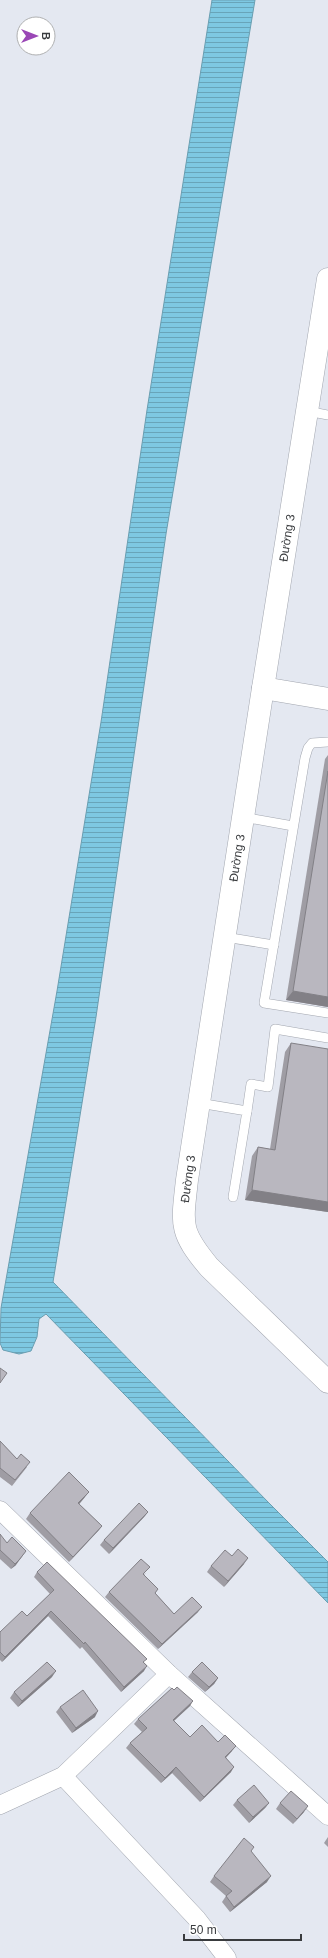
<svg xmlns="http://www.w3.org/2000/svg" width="328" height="1958" viewBox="0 0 328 1958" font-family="Helvetica,sans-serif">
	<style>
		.water { fill: url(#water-rules); stroke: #699eb1 }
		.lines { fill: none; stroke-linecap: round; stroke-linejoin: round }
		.lane-casing { stroke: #a2a6af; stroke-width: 10 }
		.street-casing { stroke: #a2a6af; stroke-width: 19 }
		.secondary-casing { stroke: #a2a6af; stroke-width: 23 }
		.lane { stroke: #fff; stroke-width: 9 }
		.street { stroke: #fff; stroke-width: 18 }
		.secondary { stroke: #fff; stroke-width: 22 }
		.wall { fill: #9f9da4 }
		.shaded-wall { fill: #828086 }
		.building { fill: #b9b7bf; stroke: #828086 }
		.labels { text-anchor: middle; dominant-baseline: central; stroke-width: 3; stroke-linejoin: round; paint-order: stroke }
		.street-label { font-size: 12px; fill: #393b3e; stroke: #fff }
	</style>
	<defs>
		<pattern id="water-rules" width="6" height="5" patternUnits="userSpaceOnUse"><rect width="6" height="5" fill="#7ec8e2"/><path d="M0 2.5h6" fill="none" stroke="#68a4b9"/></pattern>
	</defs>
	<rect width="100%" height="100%" fill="#e4e8f1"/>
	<path class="water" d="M212,0H255L166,534L96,1017L53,1282L269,1503L328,1562V1603L46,1314L39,1319L37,1337L31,1351L19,1354L3,1350L0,1343L1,1308L57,991L101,722L147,410Z"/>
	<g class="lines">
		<defs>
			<g id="lane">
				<path d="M307,411L328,415"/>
				<path d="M328,742L312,743L308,748L305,758L264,1003L328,1013"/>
				<path d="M243,817L293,826"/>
				<path d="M225,937L274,945"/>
				<path d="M199,1103L247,1111L233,1197"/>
				<path d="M247,1111L251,1084L268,1087L275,1029L328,1038"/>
			</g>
			<g id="street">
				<path d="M0,1510L169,1674L328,1816"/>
				<path d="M63,1776L197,1919L227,1958"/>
				<path d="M0,1805L63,1776L169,1674"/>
			</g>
			<g id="secondary">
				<path d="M328,279L263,688L187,1180C182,1225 179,1231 209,1267L328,1382"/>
				<path d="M263,688L328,699"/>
			</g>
		</defs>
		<use href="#lane" class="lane-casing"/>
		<use href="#street" class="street-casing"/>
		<use href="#secondary" class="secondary-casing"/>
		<use href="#lane" class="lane"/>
		<use href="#street" class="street"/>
		<use href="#secondary" class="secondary"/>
	</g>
	<g class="wall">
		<path d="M328,755V1007L286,1000L325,759Z"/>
		<path d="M291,1043L328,1212L245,1200L252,1156L258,1147L270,1149L285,1052Z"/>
		<path d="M0,1441L17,1459L27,1467L12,1486L0,1477Z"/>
		<path d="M85,1497L79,1504L102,1526L98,1531L69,1562L26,1519L30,1513Z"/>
		<path d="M148,1512L144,1517L109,1554L100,1545L104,1540Z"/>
		<path d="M0,1534L16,1565L11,1569L0,1559Z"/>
		<path d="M232,1556L244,1564L224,1587L207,1572L211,1566Z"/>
		<path d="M37,1572L144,1662V1671L121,1692L82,1647L80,1649L48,1616L2,1662L0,1660V1632L27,1616L50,1594L34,1577Z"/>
		<path d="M146,1573L144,1575L158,1589L155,1593L174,1614L198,1612L158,1649L105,1597L109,1592Z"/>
		<path d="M192,1672L218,1678L214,1684L205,1692L188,1677Z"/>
		<path d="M52,1677L18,1707L10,1698L14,1692Z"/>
		<path d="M190,1706L174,1721L190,1737L218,1742L232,1751L226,1758L231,1772L200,1802L172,1773L161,1783L126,1748L130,1743L142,1732L134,1724L138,1719Z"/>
		<path d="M60,1707L95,1717L72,1733L56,1712Z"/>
		<path d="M237,1800L269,1803L265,1808L249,1823L233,1805Z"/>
		<path d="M280,1803L304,1812L293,1824L276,1809Z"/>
		<path d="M328,1837V1847L324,1843Z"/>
		<path d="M251,1851L267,1882L230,1912L222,1902L226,1896L210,1882L214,1876Z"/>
	</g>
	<g class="shaded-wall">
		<path d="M293,991L328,997V1007L286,1000Z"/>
		<path d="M252,1190L328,1202V1212L245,1200Z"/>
		<path d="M89,1492L85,1497L75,1509L78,1503Z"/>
		<path d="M148,1512L144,1517L109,1554L113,1548Z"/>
		<path d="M102,1526L98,1531L69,1562L73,1557Z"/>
		<path d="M26,1551L16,1565L11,1569L15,1564Z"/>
		<path d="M248,1558L244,1564L224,1587L228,1581Z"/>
		<path d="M202,1607L198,1612L158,1649L162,1644Z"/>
		<path d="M51,1611L48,1616L2,1662L5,1657Z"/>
		<path d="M147,1666L144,1671L121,1692L124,1687Z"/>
		<path d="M56,1671L52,1677L18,1707L22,1701Z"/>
		<path d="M218,1678L214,1684L205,1692L209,1687Z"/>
		<path d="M193,1701L190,1706L169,1725L173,1720Z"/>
		<path d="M98,1711L95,1717L72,1733L76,1728Z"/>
		<path d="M236,1746L232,1751L221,1762L225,1757Z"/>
		<path d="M176,1767L172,1773L161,1783L165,1778Z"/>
		<path d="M234,1767L231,1772L200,1802L204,1797Z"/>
		<path d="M269,1803L265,1808L249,1823L253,1817Z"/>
		<path d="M308,1806L304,1812L293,1824L297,1819Z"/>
		<path d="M271,1876L267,1882L230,1912L234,1907Z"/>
	</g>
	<g class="building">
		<path d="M328,771V997L293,991Z"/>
		<path d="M291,1043L328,1049V1202L252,1190L258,1147L275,1150Z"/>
		<path d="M0,1368L7,1373L0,1383Z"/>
		<path d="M0,1441L17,1459L21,1454L30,1462L15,1480L0,1468Z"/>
		<path d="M69,1472L89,1492L78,1503L102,1526L73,1557L30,1513Z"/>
		<path d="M139,1503L148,1512L113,1548L104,1540Z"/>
		<path d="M0,1534L7,1543L12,1537L26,1551L19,1560L15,1564L0,1550Z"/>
		<path d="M238,1549L248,1558L228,1581L211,1566L225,1550L232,1556Z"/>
		<path d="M141,1559L150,1567L143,1574L158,1589L155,1593L174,1614L192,1597L202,1607L162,1644L109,1592Z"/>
		<path d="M47,1562L147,1659L143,1662L147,1666L124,1687L85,1642L84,1644L51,1611L5,1657L0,1652V1632L22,1611L27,1616L54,1590L37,1572Z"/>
		<path d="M47,1662L56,1671L22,1701L14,1692Z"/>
		<path d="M202,1662L218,1678L209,1687L192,1672Z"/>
		<path d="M177,1687L193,1701L173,1720L190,1737L202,1725L218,1742L225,1735L236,1746L225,1757L234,1767L204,1797L176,1767L165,1778L130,1743L147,1728L138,1719L172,1688L174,1690Z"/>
		<path d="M83,1690L98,1711L76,1728L60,1707Z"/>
		<path d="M254,1785L269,1803L253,1817L237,1800Z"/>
		<path d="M291,1791L308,1806L297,1819L280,1803Z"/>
		<path d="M244,1838L254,1847L251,1851L271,1876L234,1907L226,1896L232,1891L214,1876Z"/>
	</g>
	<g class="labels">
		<g class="street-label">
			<text transform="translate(287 538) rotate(-81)">Đường 3</text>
			<text transform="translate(237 858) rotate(-81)">Đường 3</text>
			<text transform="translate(188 1179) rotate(-82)">Đường 3</text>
		</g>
	</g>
	<g transform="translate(36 36) rotate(90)"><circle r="19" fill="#ffffff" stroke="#b0b1b2"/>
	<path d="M0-3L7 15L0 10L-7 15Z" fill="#9a47b6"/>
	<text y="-6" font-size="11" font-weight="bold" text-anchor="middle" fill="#393b3e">B</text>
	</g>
	<path d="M184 1934v6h117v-6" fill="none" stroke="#393b3e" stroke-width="2"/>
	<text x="190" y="1934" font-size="12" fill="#393b3e" stroke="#ffffff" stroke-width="3" paint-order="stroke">50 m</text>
</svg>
